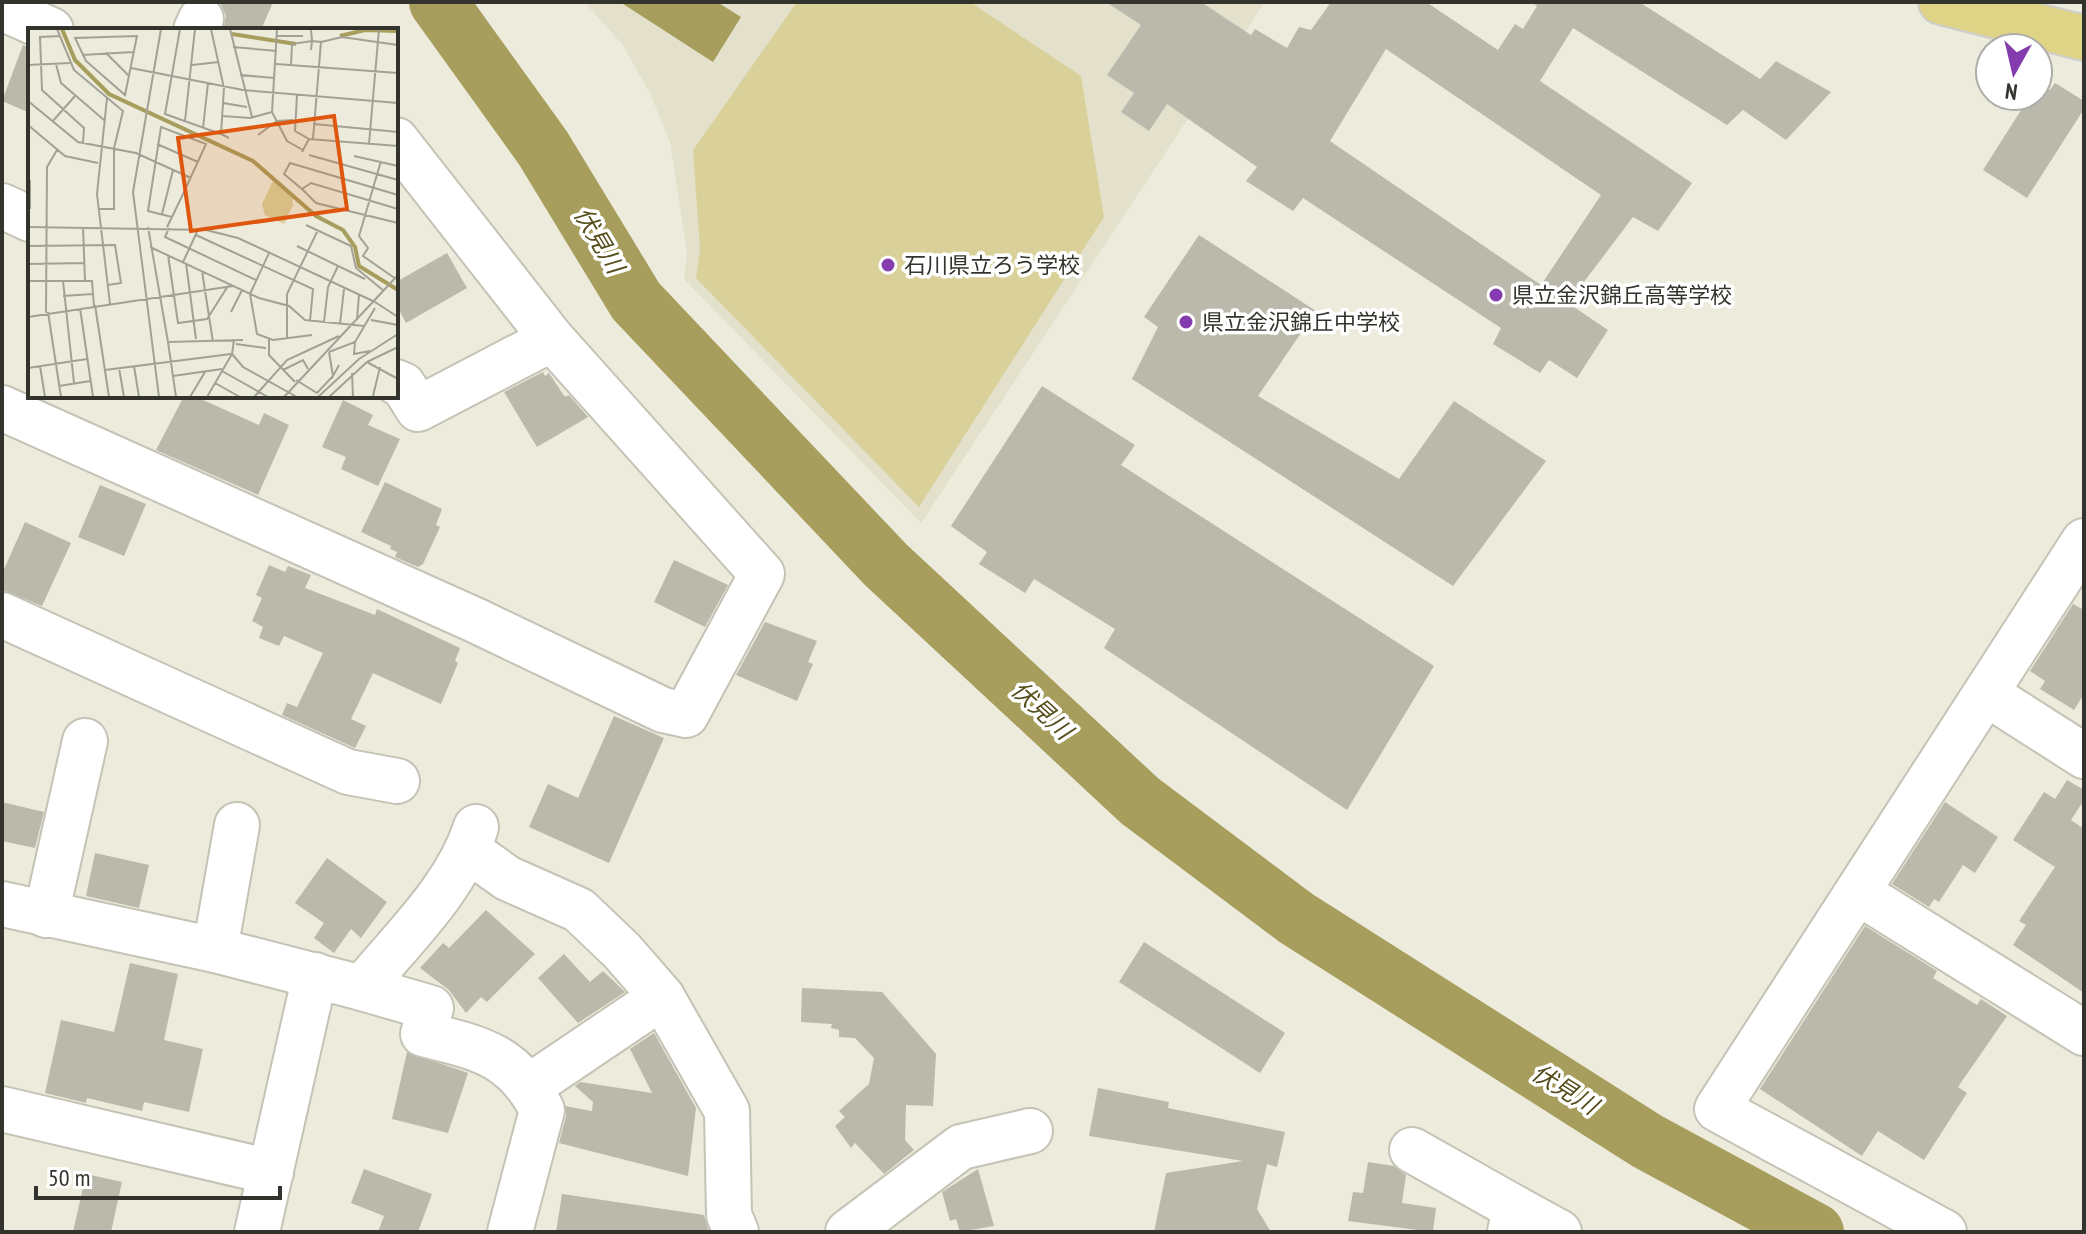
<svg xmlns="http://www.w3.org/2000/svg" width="2086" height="1234" viewBox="0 0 2086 1234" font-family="'PT Sans Narrow','Noto Sans JP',sans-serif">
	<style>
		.built { fill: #e3e0cb }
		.green { fill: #d9d199 }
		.water { fill: #a79d5c }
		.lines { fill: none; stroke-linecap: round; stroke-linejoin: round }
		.river { stroke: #a79d5c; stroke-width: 58 }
		.building { fill: #bbb9ab; fill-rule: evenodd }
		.minor-casing { stroke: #c5c3b5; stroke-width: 48 }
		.major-casing { stroke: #cececd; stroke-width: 48 }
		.minor { stroke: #fff; stroke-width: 44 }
		.major { stroke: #dfd386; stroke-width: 44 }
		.poi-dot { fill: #843bae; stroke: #fff; stroke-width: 3 }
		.labels { text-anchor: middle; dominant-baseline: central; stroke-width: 7; stroke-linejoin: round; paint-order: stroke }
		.poi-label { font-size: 22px; fill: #33332d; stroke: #fff; text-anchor: start }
		.water-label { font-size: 24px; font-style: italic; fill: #564e1c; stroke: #fff }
		.inset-river { fill: none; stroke: #a79d5c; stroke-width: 4 }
		.inset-road { fill: none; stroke: #a3a196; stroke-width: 2 }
		.view { fill: #df570e; fill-opacity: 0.15; stroke: #df570e; stroke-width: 4 }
		.inset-edge { fill: none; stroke: #33332d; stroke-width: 4 }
	</style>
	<rect width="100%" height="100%" fill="#edebdc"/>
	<path class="built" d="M584,2H1265L921,523L684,279L687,252L670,142L650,93L622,44Z"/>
	<path class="green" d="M797,2H970L1081,76L1104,217L919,507L696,278L700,250L693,150Z"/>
	<path class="water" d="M620,2H717L741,17L713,62Z"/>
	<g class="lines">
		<path class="river" d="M438,2L543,148L636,301L886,565L1140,801L1296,918L1647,1141L1815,1232"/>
	</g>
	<g class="building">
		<path d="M220,2H273L261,30H223L226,16Z"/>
		<path d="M1106,2H1201L1251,35L1255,29L1287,48L1299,27L1311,30L1331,2H1426L1498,50L1515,24L1523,29L1537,6L1531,2H1639L1760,79L1776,61L1831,92L1786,140L1743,110L1727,125L1573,28L1540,81L1692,183L1658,231L1633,217L1568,303L1608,330L1577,378L1549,360L1540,373L1493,344L1501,328L1303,198L1293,211L1246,181L1257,167L1167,104L1149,131L1121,112L1134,93L1107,75L1141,25ZM1386,49L1601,195L1541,285L1330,141Z"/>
		<path d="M23,45L30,48V113L2,101Z"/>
		<path d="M2039,82L2050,90L2055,83L2084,101V109L2027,198L1983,170L2030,96H2038Z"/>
		<path d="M1199,235L1316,311L1258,396L1399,479L1454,401L1546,461L1453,586L1132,379L1158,327L1144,317Z"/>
		<path d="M447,253L467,288L406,323L396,304V282Z"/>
		<path d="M543,372L545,376L549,373L565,397L569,395L588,417L537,447L504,392Z"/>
		<path d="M1042,386L1135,445L1121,465L1434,666L1347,810L1104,648L1115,629L1034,579L1025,593L979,564L987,552L951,526Z"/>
		<path d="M184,396H194L259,425L264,413L289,425L258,495L156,450Z"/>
		<path d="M343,400L373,415L368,425L400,439L378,486L341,469L346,457L322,447Z"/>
		<path d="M385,482L442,509L436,525L440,527L423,564L418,567L395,557L397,552L390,549L391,546L361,532Z"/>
		<path d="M100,485L146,504L124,556L78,537Z"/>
		<path d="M25,522L71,543L42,606L2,590V574Z"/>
		<path d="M674,560L728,585L705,627L654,602Z"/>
		<path d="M269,565L285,572L288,566L311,575L305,588L375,615L377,609L460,648L455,661L458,663L441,704L373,673L351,719L366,726L355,748L282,715L287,703L297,707L323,653L284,636L279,646L259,638L263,627L252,621L262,598L256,595Z"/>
		<path d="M2073,604L2084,610V694L2074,710L2040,689L2045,681L2030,671Z"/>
		<path d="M765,622L817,641L808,662L813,664L797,701L736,675Z"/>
		<path d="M614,716L664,738L609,863L529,827L548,784L578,798Z"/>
		<path d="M2067,780L2084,790V800L2071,820L2084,829V993L2013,945L2026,925L2019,921L2055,867L2013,840L2044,792L2055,799Z"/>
		<path d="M2,802L44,812L35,848L2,841Z"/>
		<path d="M1945,802L1998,837L1975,873L1963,865L1939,902L1934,899L1929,907L1892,884Z"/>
		<path d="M95,853L149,865L139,908L86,896Z"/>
		<path d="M327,858L387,902L361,938L351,929L334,953L314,938L324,923L295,903Z"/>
		<path d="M486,910L535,954L487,1002L481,997L466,1013L449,990L420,968L443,943L449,948Z"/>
		<path d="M1865,926L1937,971L1933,978L1977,1005L1981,999L2007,1016L1958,1087L1967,1093L1924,1160L1878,1131L1862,1156L1760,1089Z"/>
		<path d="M1144,942L1285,1033L1260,1073L1119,982Z"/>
		<path d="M564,954L590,982L603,971L625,992L578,1023L538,978Z"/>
		<path d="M130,963L178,974L164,1040L203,1049L189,1112L144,1102L142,1111L87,1098L86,1103L45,1093L61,1020L114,1032Z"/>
		<path d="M802,988L882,992L936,1054L933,1106L906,1105L905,1140L914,1150L884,1174L855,1143L851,1148L835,1126L845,1117L839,1111L869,1084L874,1058L855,1038L839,1037V1030L831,1028L832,1024L801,1022Z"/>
		<path d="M654,1033L696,1108L688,1176L559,1143L566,1116L565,1106L592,1111L593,1102L575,1086L580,1082L652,1093L630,1049Z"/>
		<path d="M407,1052L468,1073L448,1133L392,1119Z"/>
		<path d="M1098,1088L1169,1102L1168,1108L1285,1132L1277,1167L1267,1164L1257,1209L1271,1232H1154L1166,1173L1243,1161L1089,1136Z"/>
		<path d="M1368,1162L1394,1166L1406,1175L1402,1203L1436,1208L1433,1232L1348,1221L1353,1192L1363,1193Z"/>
		<path d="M364,1169L432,1194L418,1232H378L384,1216L351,1203Z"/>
		<path d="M978,1169L994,1226L960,1232L956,1219L950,1221L942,1192Z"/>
		<path d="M86,1174L122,1182L111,1232H73Z"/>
		<path d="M562,1194L704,1215L709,1232H556Z"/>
	</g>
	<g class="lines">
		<defs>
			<g id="minor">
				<path d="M2,8L51,30"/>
				<path d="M196,30L201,19"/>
				<path d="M396,140L552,339"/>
				<path d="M2,206L30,219"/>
				<path d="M2,408L477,621L663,710L686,715L762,574L552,339L418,409L403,385L396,382"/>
				<path d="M2,615L348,772L397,781"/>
				<path d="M1987,694L2084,756"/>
				<path d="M468,850L507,878L579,910L622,951L662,997L727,1111L729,1215L736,1232"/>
				<path d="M1859,893L2084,1033"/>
				<path d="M2,904L215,950L362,988C403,938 456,889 476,827"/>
				<path d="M46,915L85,741"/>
				<path d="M215,950L237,825"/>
				<path d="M362,988L431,1008L423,1034C479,1048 514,1054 542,1110L510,1232"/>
				<path d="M530,1086L662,997"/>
				<path d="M2,1109L271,1172"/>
				<path d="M1412,1150L1515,1208L1510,1232"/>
				<path d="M1515,1208L1559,1232"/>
				<path d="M257,1232L315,975"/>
				<path d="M848,1232L961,1147L1030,1131"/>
				<path d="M1944,1232L1717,1109L2084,541"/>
			</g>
			<path id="major" d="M1941,2L2084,38"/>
		</defs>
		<use href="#minor" class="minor-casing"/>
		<use href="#major" class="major-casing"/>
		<use href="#minor" class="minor"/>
		<use href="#major" class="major"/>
	</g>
	<g class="poi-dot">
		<circle cx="888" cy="265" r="8"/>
		<circle cx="1496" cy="295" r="8"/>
		<circle cx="1186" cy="322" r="8"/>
	</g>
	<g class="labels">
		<g class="poi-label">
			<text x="904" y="265">石川県立ろう学校</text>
			<text x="1512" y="295">県立金沢錦丘高等学校</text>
			<text x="1202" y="322">県立金沢錦丘中学校</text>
		</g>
		<g class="water-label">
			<text transform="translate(599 240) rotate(59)">伏見川</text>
			<text transform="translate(1042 710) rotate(43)">伏見川</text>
			<text transform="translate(1565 1089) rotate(32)">伏見川</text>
		</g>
	</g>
	<g transform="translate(28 28)">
		<rect width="370" height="370" fill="#edebdc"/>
		<path d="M245,153L264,167L265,177L256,196L237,187L234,176Z" fill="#d9d199"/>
		<path class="inset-river" d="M34,1L47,32L81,66L225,133L288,188L315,202L327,219L331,238L370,262M204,6L268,16M312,8L337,2L370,3"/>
		<path class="inset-road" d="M29,1L46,42L95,83L86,120V181H70M152,1L137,86L193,106M183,1L196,60L193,106L201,110M202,1L224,89M249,1L244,84L259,113L275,122M283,1L284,13L293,14L285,111M32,8L12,9L14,62L56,100L55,115M109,8L97,67L58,33L47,10ZM249,8H275M293,14L314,9L370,17M205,19L249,23M78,25L101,48M54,27L105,24M28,36L33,55L76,92M248,36L370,45M0,37L42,35M164,37L191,34M263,37L264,16L284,13L283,22M103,40L215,62L370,75M212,47L247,50M269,67L267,103L281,111M79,70L69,166L82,276M0,73L50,114L108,125L163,150M195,75L219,79M194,88L222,90L244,84M157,93L167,1M24,94L47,68M286,96L370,104M0,97L37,128L70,135M175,100L180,55M230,107L249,93L265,92M129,116L170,134M341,116L351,1M274,124L281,111L370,118M281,127L370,152M326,128L370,138M353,133L331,208L340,220L335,228L368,251M274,161L288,175L370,195M370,167L262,135L256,146L274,161L283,155L370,181M2,181V152M134,186L145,142M278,197L323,218L328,240L356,263M0,199L178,202L210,210L347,274M55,199L57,253M120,199L140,314L215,312M139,199L144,189L156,164L178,116L133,99L120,183L144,189M141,200L137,209L228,252M168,207L285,261L282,293M0,218L87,217L93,255L80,257M269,218L337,251M122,219L231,270L261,278L277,292L336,298M241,225L222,266L229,306L245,312L284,307M140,227L150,295L179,291L200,258M155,234L169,204M158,235L168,311M0,236L56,235M174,243L185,314M0,253H64L66,278M35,253L46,355M35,268L65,266M347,274L370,289M67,277L81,369M52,280L65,369M20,284L33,369M203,284L214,262M18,285L19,139L29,122M0,289L205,258M329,291L331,267M343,292L370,297M296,294L300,259L310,238M312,296L316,261M241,311V327L267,354M259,311V266L290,202M140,314L148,369M327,314L326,326L342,323M208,316L238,320M301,324L327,314L347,280M301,324L305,348L311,337M204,326L215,339L269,369M339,334L370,319M12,338L17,369M106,338L111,369M0,340L59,331M91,340L96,369M77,342L203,326M255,342L275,332L280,341M194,343L240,369M324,345L325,369M145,348L194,341M268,352L289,365L305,348M187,355L212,369M31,358L62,353M345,368L352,339M131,369L105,164L133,1M162,369L177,344M179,369L204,326L206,312M226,369L259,332L311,308M256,369L370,247M290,369L331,331L370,306M301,369L339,334L370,351"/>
		<path class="view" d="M306,88L319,181L163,203L150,110Z"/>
		<rect width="370" height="370" class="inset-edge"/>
	</g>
	<rect width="2086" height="1234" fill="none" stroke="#33332d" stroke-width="8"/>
	<g transform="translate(2014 72) rotate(188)"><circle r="38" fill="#ffffff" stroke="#adadab" stroke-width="2"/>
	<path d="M0-6L14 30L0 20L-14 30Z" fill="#843bae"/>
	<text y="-12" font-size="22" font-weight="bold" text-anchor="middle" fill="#33332d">N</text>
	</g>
	<path d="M36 1186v12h244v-12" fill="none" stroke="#33332d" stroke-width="4"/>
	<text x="48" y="1186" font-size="24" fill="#33332d" stroke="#ffffff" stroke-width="6" paint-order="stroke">50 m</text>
</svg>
